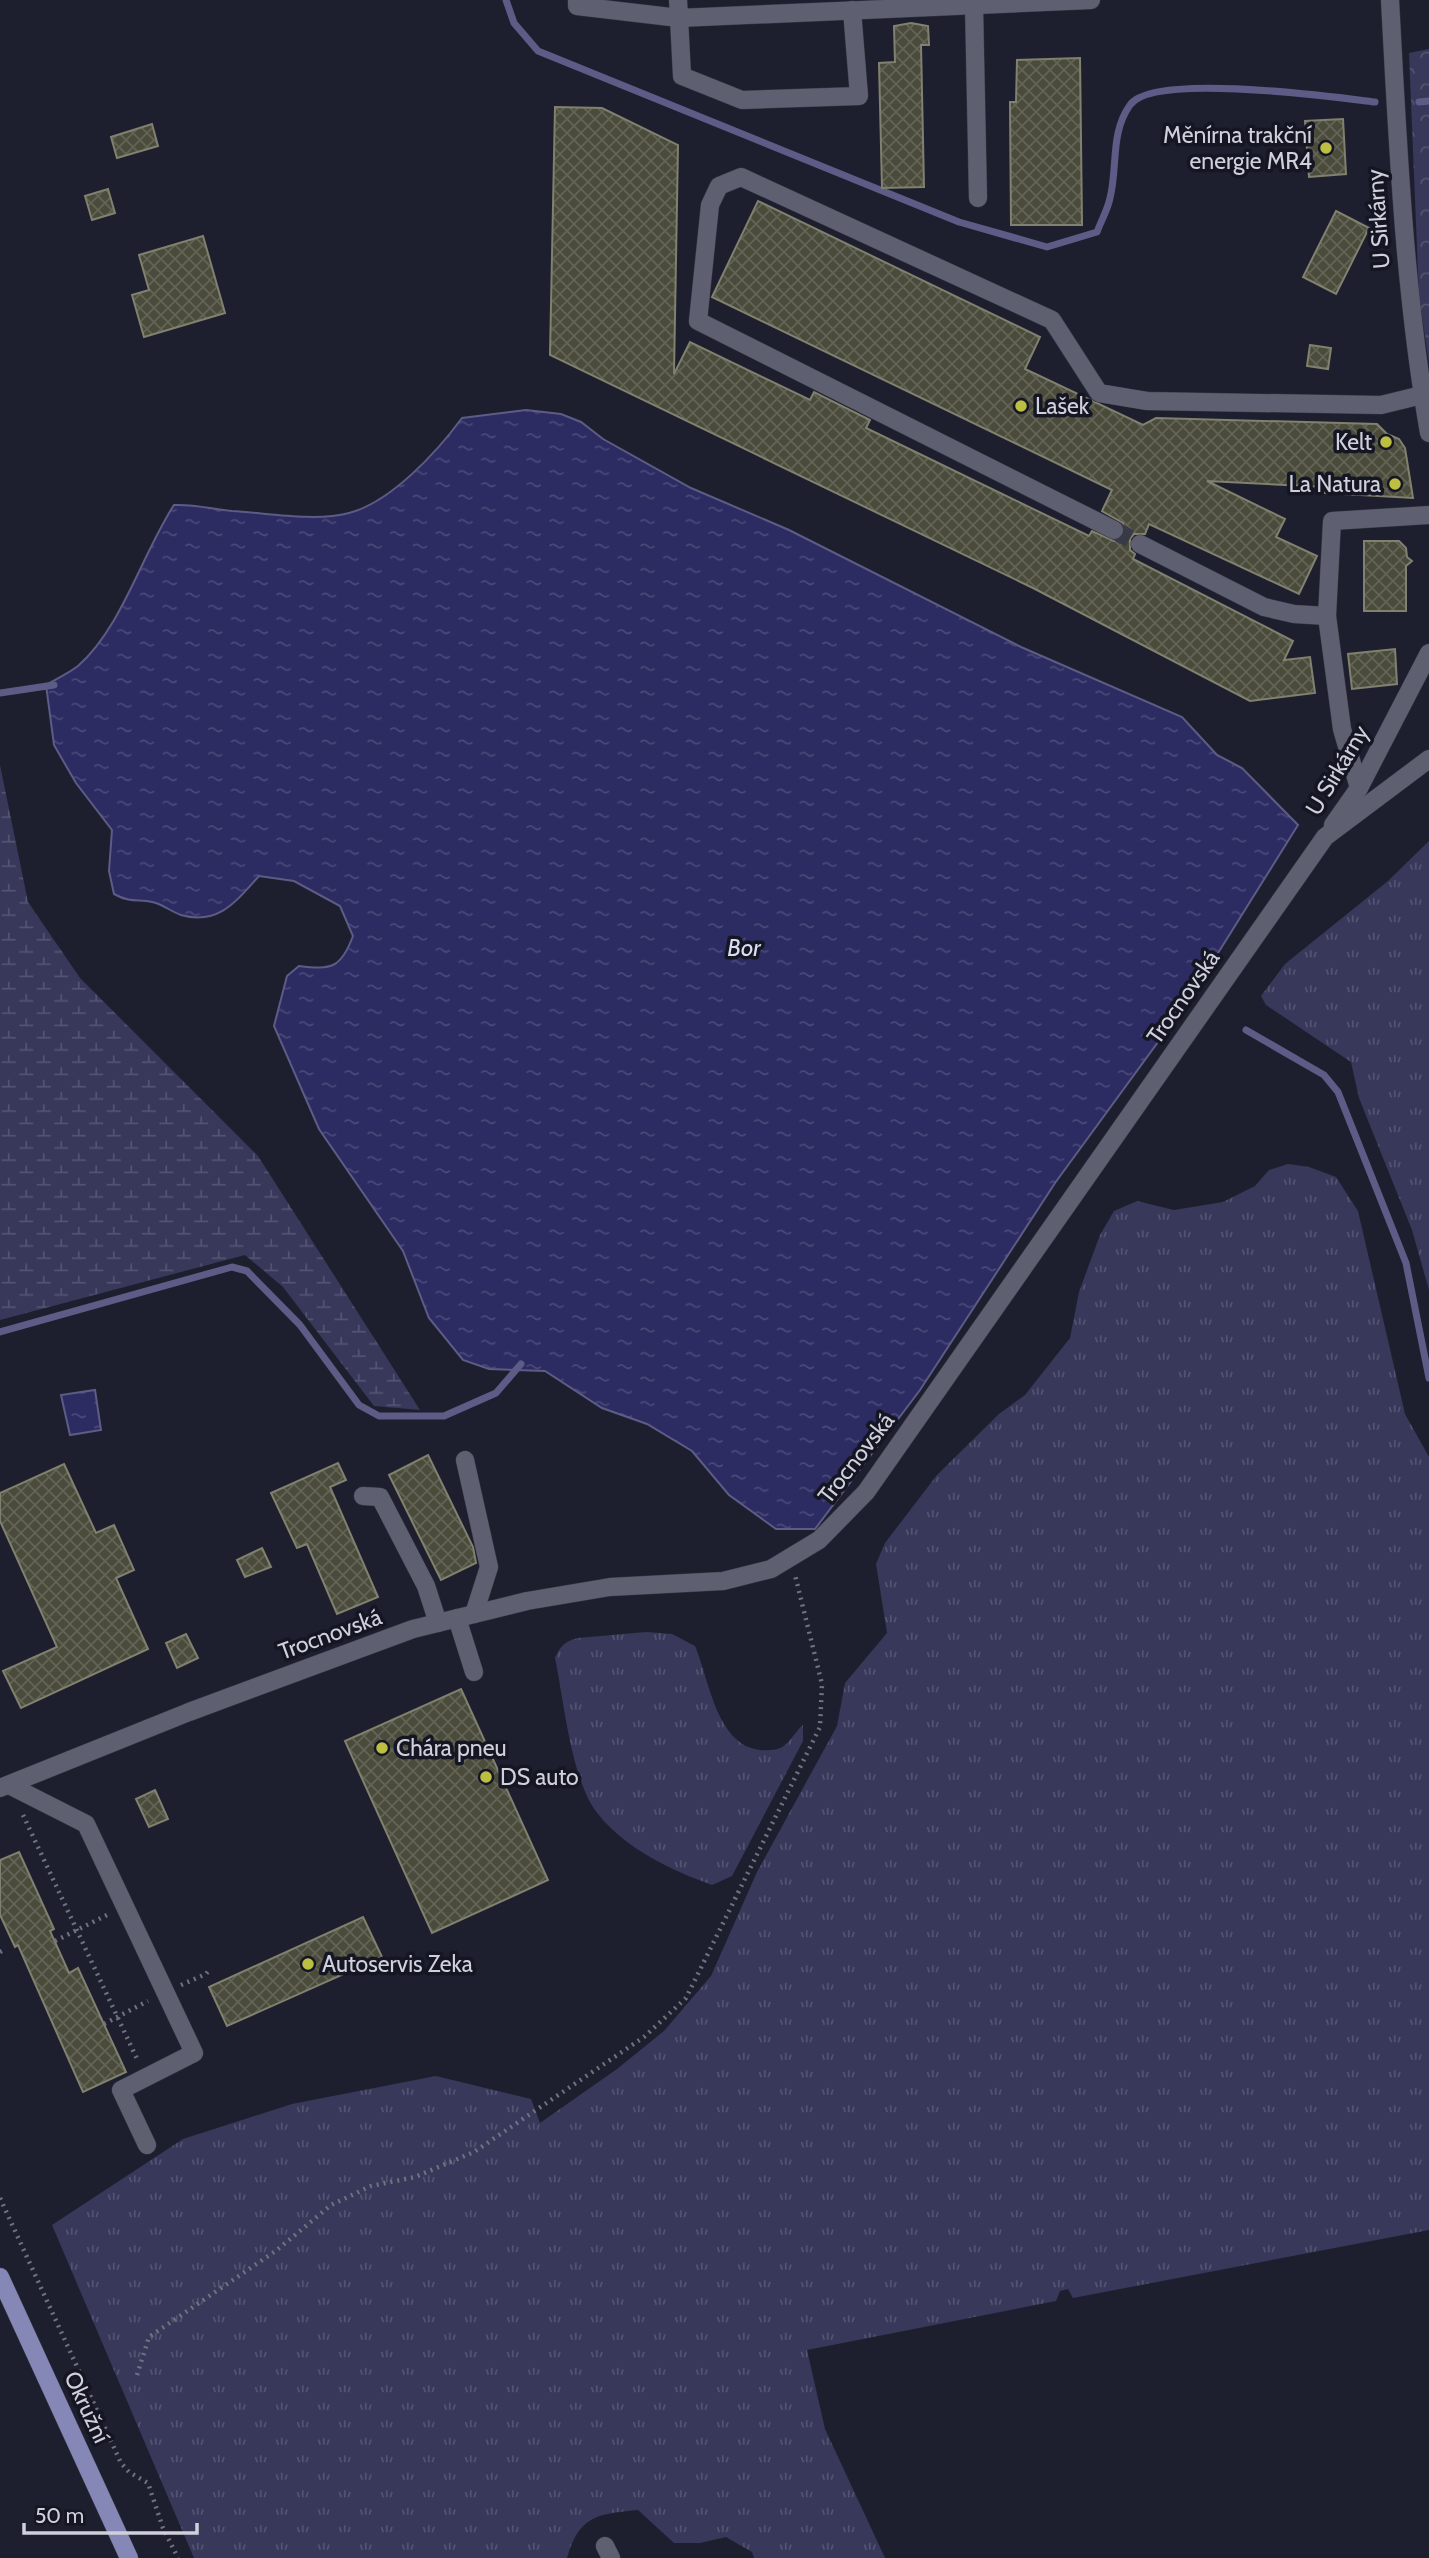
<svg xmlns="http://www.w3.org/2000/svg" width="1429" height="2558" viewBox="0 0 1429 2558" font-family="Cabin,sans-serif">
	<style>
		.grass { fill: url(#grass-tufts) }
		.forest { fill: url(#forest-crowns) }
		.wetland { fill: url(#wetland-marsh) }
		.water { fill: url(#water-ripples); stroke: #5d5c86; stroke-width: 2 }
		.lines { fill: none; stroke-linecap: round; stroke-linejoin: round }
		.stream { stroke: #5d5c86; stroke-width: 7 }
		.building { fill: url(#building-cross-hatch); stroke: #80816e; stroke-width: 2 }
		.minor-tunnel { stroke: #393a48; stroke-width: 18; stroke-dasharray: 18 9; stroke-linecap: butt }
		.minor-casing { stroke: #383945; stroke-width: 19 }
		.major-casing { stroke: #383945; stroke-width: 19 }
		.path { stroke: #71727e; stroke-width: 4.5; stroke-dasharray: 2 5; stroke-linecap: butt }
		.minor { stroke: #5e6071; stroke-width: 18 }
		.major { stroke: #8588b7; stroke-width: 18 }
		.poi-dot { fill: #bdbf43; stroke: #151624; stroke-width: 2.5 }
		.labels { text-anchor: middle; dominant-baseline: central; stroke-width: 7; stroke-linejoin: round; paint-order: stroke }
		.poi-label { font-size: 23px; fill: #cfd0da; stroke: #151624; text-anchor: start }
		.street-label { font-size: 23px; fill: #cfd0da; stroke: #151624 }
		.water-label { font-size: 24px; font-style: italic; fill: #dbddef; stroke: #151624 }
	</style>
	<defs>
		<pattern id="grass-tufts" width="24" height="20" patternUnits="userSpaceOnUse" patternTransform="scale(1.75)"><rect width="24" height="20" fill="#37385a"/><path d="M3 7l-1-3M5 7V3M7 7l1-3M15 17l-1-3M17 17v-4M19 17l1-3" fill="none" stroke="#535471"/></pattern>
		<pattern id="forest-crowns" width="20" height="18" patternUnits="userSpaceOnUse" patternTransform="scale(1.75)"><rect width="20" height="18" fill="#37385a"/><path d="M2 6a3 3 0 1 1 6 0M12 15a3 3 0 1 1 6 0" fill="none" stroke="#535471"/></pattern>
		<pattern id="wetland-marsh" width="20" height="14" patternUnits="userSpaceOnUse" patternTransform="scale(1.75)"><rect width="20" height="14" fill="#37385a"/><path d="M1 5h8M5 5V1M11 12h8M15 12V8" fill="none" stroke="#535471"/></pattern>
		<pattern id="water-ripples" width="26" height="14" patternUnits="userSpaceOnUse" patternTransform="scale(1.75)"><rect width="26" height="14" fill="#2c2b62"/><path d="M2 4q2-2 4 0t4 0M15 11q2-2 4 0t4 0" fill="none" stroke="#4a4978"/></pattern>
		<pattern id="building-cross-hatch" width="8" height="8" patternUnits="userSpaceOnUse" patternTransform="scale(1.75)"><rect width="8" height="8" fill="#4a4b3a"/><path d="M0 0l8 8M0 8l8-8" fill="none" stroke="#636456"/></pattern>
	</defs>
	<rect width="100%" height="100%" fill="#1e1f2e"/>
	<g class="grass">
		<path d="M1429,841V1290L1412,1230L1359,1098L1351,1062L1266,1005L1261,996L1285,964L1388,881Z"/>
		<path d="M1288,1164L1309,1167L1336,1177L1358,1211L1405,1414L1429,1457V2230L1073,2298L1068,2289L1060,2291L1056,2301L807,2350L825,2429L885,2558H754L752,2552L726,2537L700,2543H674L638,2510C598,2514 579,2515 567,2558H194L52,2225L183,2139L292,2104L436,2076L531,2099L540,2123L617,2069L664,2031L711,1976L757,1872L837,1726L845,1683L887,1633L876,1564L885,1543L937,1475L999,1414L1025,1395L1070,1338L1079,1292L1100,1235L1114,1211L1137,1201L1174,1210L1223,1202L1255,1186L1269,1170Z"/>
		<path d="M646,1632L672,1634L695,1646C709,1678 716,1745 760,1750C767,1751 780,1750 785,1745C792,1739 796,1731 803,1725V1741L732,1876L712,1885C671,1870 626,1849 598,1814C571,1781 564,1700 555,1658C560,1646 565,1641 578,1638Z"/>
	</g>
	<path class="forest" d="M1429,49V363L1419,296L1409,53Z"/>
	<path class="wetland" d="M0,765L28,902L80,978L258,1156L420,1410L374,1406L283,1287L245,1255L0,1320Z"/>
	<g class="water">
		<path d="M526,410L561,414L581,422L603,439L691,488L789,530L1021,647L1182,717L1217,755L1242,768L1298,825L1188,1001L1055,1183L920,1390L815,1529H776L729,1495L692,1451L647,1424L602,1408L545,1371L489,1369L463,1360L429,1318L403,1251L319,1129L274,1026L287,976L299,966C332,970 341,968 353,936L340,906L294,881L259,876C237,900 219,926 181,915C172,912 165,906 156,903C139,897 134,905 114,894L109,871L112,830L76,783L54,745L46,685C56,679 69,673 78,666C122,627 142,554 174,505C194,504 212,509 232,511C267,513 315,522 349,513C391,502 437,452 462,418Z"/>
		<path d="M95,1390L101,1430L70,1435L61,1395Z"/>
	</g>
	<g class="lines">
		<g class="stream">
			<path d="M506,0L514,23L538,51L959,222L1047,247L1097,232C1101,221 1108,209 1110,198C1118,166 1110,133 1130,105C1152,72 1334,97 1375,102"/>
			<path d="M1419,102L1429,101"/>
			<path d="M0,693L54,685"/>
			<path d="M1246,1030L1324,1075L1338,1092L1406,1263L1429,1378"/>
			<path d="M0,1332L232,1267L247,1271L300,1325L359,1405L379,1416H444L496,1393L521,1364"/>
		</g>
	</g>
	<g class="building">
		<path d="M911,23L928,26L929,45H921L924,187L882,188L879,63L895,62L894,26Z"/>
		<path d="M1080,58L1082,225H1011L1010,102H1016L1017,60Z"/>
		<path d="M555,107L602,108L678,145L674,374L690,342L810,400L814,392L870,420L866,428L1089,536L1092,531L1114,541L1124,534L1123,523L1102,511L1112,490L712,297L758,201L1040,337L1025,369L1143,425L1156,418L1377,424L1387,434L1399,439L1405,448L1413,498L1325,493V487L1207,481L1285,519L1276,537L1317,556L1299,594L1149,524L1145,534H1134L1130,539V550L1135,554L1133,559L1293,641L1284,660L1310,657L1315,693L1250,701L1033,588L550,355Z"/>
		<path d="M1343,119L1346,174L1309,177L1305,121Z"/>
		<path d="M152,124L158,146L117,158L111,137Z"/>
		<path d="M108,189L115,213L92,220L85,196Z"/>
		<path d="M1336,211L1369,228L1336,294L1303,277Z"/>
		<path d="M203,236L225,313L144,337L132,295L149,290L139,255Z"/>
		<path d="M1310,345L1331,348L1328,369L1307,366Z"/>
		<path d="M1364,541H1399L1406,548L1407,557L1412,561L1406,566V611H1364Z"/>
		<path d="M1395,649L1397,684L1352,689L1348,654Z"/>
		<path d="M428,1455L473,1547L476,1563L441,1580L389,1475Z"/>
		<path d="M338,1463L346,1480L330,1487L378,1597L337,1614L307,1544L297,1548L271,1493Z"/>
		<path d="M64,1464L96,1533L114,1525L134,1570L116,1578L148,1649L21,1708L3,1671L57,1647L0,1521V1493Z"/>
		<path d="M262,1548L271,1567L245,1577L237,1560Z"/>
		<path d="M186,1634L198,1658L177,1668L166,1643Z"/>
		<path d="M461,1689L548,1880L432,1933L345,1741Z"/>
		<path d="M155,1790L168,1819L149,1827L136,1799Z"/>
		<path d="M19,1852L54,1929L50,1931L69,1973L78,1968L126,2072L83,2092L18,1945L15,1947L0,1915V1860Z"/>
		<path d="M363,1917L382,1957L227,2026L209,1987Z"/>
	</g>
	<g class="lines">
		<path class="minor-tunnel" d="M1114,530L1140,544"/>
		<defs>
			<g id="minor">
				<path d="M577,0V6L679,18L682,76L742,100L859,96L852,10"/>
				<path d="M678,0L679,18L1091,0"/>
				<path d="M1390,0C1398,147 1404,288 1429,433"/>
				<path d="M974,5L978,198"/>
				<path d="M1114,530L698,321L710,205L719,186L741,177L1052,320L1099,393L1147,401L1381,405L1422,395"/>
				<path d="M1140,544L1264,607L1294,614L1327,616"/>
				<path d="M1359,788L1342,729L1327,616L1332,521L1429,515"/>
				<path d="M1333,825L1359,788L1429,653"/>
				<path d="M465,1460L489,1567L474,1614"/>
				<path d="M363,1496L380,1497L426,1586L438,1623"/>
				<path d="M457,1618L474,1672"/>
				<path d="M9,1785L86,1824L194,2053L121,2090L147,2145"/>
				<path d="M0,1788L189,1712L413,1629L527,1601L610,1587L723,1581L771,1569L819,1540L866,1492L1325,837L1429,759"/>
				<path d="M605,2546L611,2558"/>
			</g>
			<path id="major" d="M0,2277L129,2558"/>
		</defs>
		<use href="#minor" class="minor-casing"/>
		<use href="#major" class="major-casing"/>
		<g class="path">
			<path d="M23,1815L138,2061"/>
			<path d="M55,1941L109,1914"/>
			<path d="M0,1952L6,1949"/>
			<path d="M181,1985L206,1974L210,1969"/>
			<path d="M104,2024L148,2001"/>
			<path d="M0,2198L121,2463L129,2472L148,2483L163,2528L178,2558"/>
			<path d="M137,2375L149,2337L277,2250L331,2205L371,2186L415,2177L474,2152L644,2037L686,1998L820,1727L822,1684L795,1575"/>
		</g>
		<use href="#minor" class="minor"/>
		<use href="#major" class="major"/>
	</g>
	<g class="poi-dot">
		<circle cx="1326" cy="148" r="7"/>
		<circle cx="1021" cy="406" r="7"/>
		<circle cx="1386" cy="442" r="7"/>
		<circle cx="1395" cy="484" r="7"/>
		<circle cx="382" cy="1748" r="7"/>
		<circle cx="486" cy="1777" r="7"/>
		<circle cx="308" cy="1964" r="7"/>
	</g>
	<g class="labels">
		<g class="poi-label">
			<text x="1312" y="135" text-anchor="end">Měnírna trakční<tspan x="1312" dy="26">energie MR4</tspan></text>
			<text x="1035" y="406">Lašek</text>
			<text x="1372" y="442" text-anchor="end">Kelt</text>
			<text x="1381" y="484" text-anchor="end">La Natura</text>
			<text x="396" y="1748">Chára pneu</text>
			<text x="500" y="1777">DS auto</text>
			<text x="322" y="1964">Autoservis Zeka</text>
		</g>
		<g class="street-label">
			<text transform="translate(1378 219) rotate(-94)">U Sirkárny</text>
			<text transform="translate(1337 770) rotate(-59)">U Sirkárny</text>
			<text transform="translate(1183 997) rotate(-55)">Trocnovská</text>
			<text transform="translate(856 1458) rotate(-52)">Trocnovská</text>
			<text transform="translate(330 1634) rotate(-20)">Trocnovská</text>
			<text transform="translate(87 2407) rotate(65)">Okružní</text>
		</g>
		<g class="water-label">
			<text x="744" y="947">Bor</text>
		</g>
	</g>
	<path d="M24 2523v10h173v-10" fill="none" stroke="#cfd0da" stroke-width="3.5"/>
	<text x="35" y="2523" font-size="21" fill="#cfd0da" stroke="#151624" stroke-width="5" paint-order="stroke">50 m</text>
</svg>
